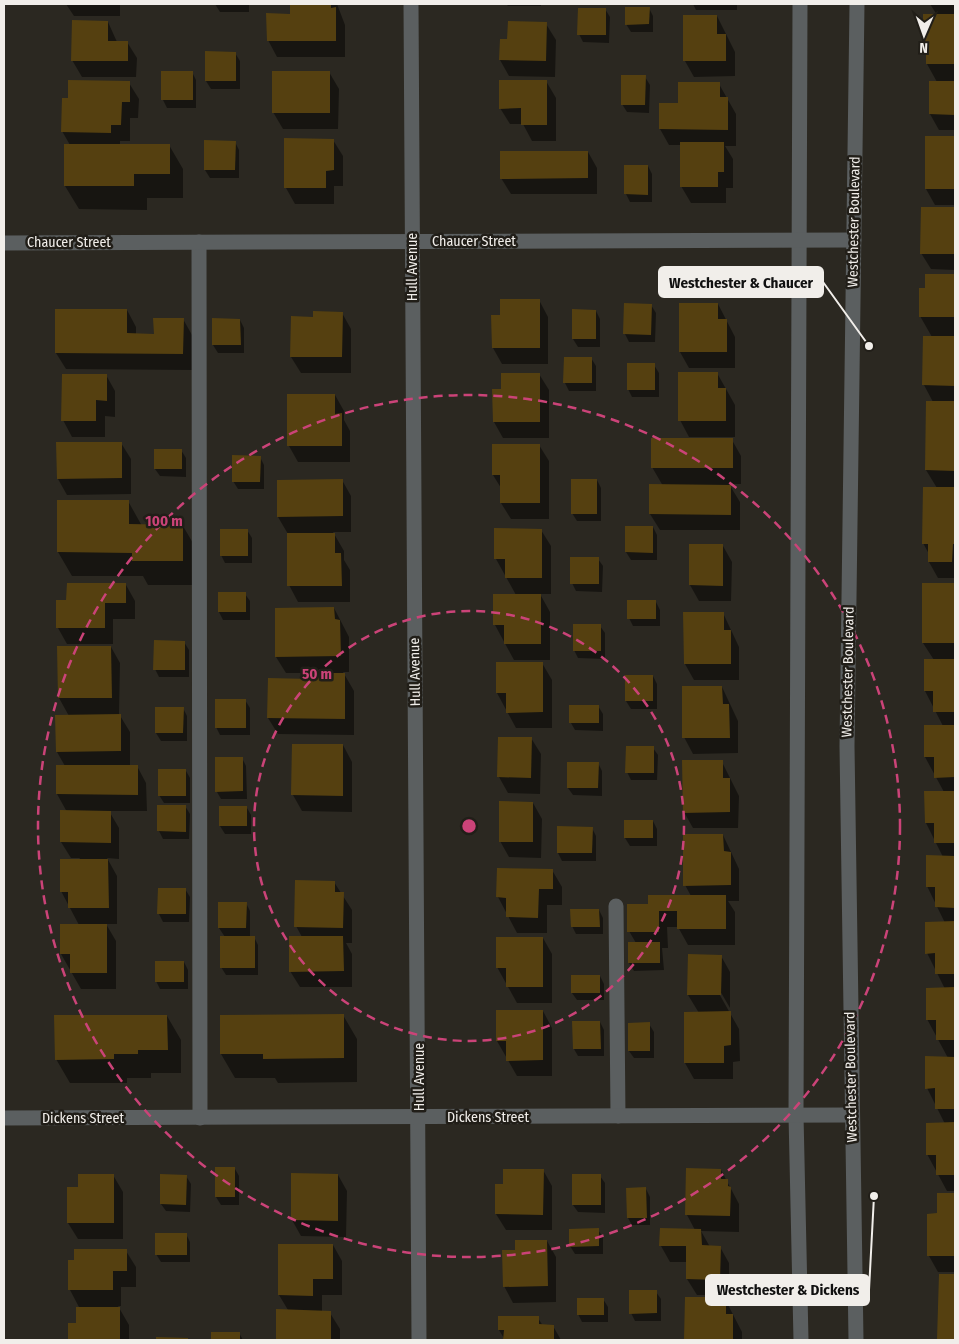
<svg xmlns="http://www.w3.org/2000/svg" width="959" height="1344" viewBox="0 0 959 1344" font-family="'Fira Sans Condensed',sans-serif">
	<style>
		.shadow { fill: #0007 }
		.building { fill: #554010 }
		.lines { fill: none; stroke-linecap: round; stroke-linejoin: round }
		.minor { stroke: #5b5f60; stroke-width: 15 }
		.ring { fill: none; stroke: #cb4378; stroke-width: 2.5; stroke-dasharray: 9 6 }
		.labels { text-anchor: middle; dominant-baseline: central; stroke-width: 5; stroke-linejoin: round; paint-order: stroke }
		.street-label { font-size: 14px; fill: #f1eeea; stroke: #211e18 }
		.centre { fill: #cb4378; stroke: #211e18; stroke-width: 2.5 }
		.ring-label { font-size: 15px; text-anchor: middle; font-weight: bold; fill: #cb4378; stroke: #211e18; stroke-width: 5; stroke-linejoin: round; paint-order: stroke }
		.leader { fill: none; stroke: #f1eeea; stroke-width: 2 }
		.callout-dot { fill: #f1eeea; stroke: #211e18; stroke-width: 2 }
		.callout { fill: #f1eeea; stroke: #f1eeea; stroke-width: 2 }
		.callout-label { font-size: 15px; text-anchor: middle; font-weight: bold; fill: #111 }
	</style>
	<rect width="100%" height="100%" fill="#2b2821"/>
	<g class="shadow">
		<path d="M66,4H120V16H74Z"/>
		<path d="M215,4H249V12H220Z"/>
		<path d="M292,4H337L345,25V57H277L268,40L292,15Z"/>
		<path d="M506,4H541V6H508Z"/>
		<path d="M693,4H737V10H696Z"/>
		<path d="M930,4H955V130H939L930,114L937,82L927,64V51L924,46L937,15Z"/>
		<path d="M649,8L653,16V32H631L626,24Z"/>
		<path d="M605,9L610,17L609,43L583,42L579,34Z"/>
		<path d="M717,16L735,52V76L694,77L685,61Z"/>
		<path d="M108,22L117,42H127L137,58L136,77H82L72,60Z"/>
		<path d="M546,24L556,40L555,77L509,76L500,60L508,40Z"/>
		<path d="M235,53L240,61V89H211L206,81Z"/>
		<path d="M192,72L196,80V108H167L163,100Z"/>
		<path d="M329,72L339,89L338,129H283L273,112Z"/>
		<path d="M645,77L650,85L649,113L627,112L622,104Z"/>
		<path d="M546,81L556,98V141H532L523,124H510L500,108Z"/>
		<path d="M129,83L139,99L138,118H130V141H120V145H169L183,169V198H147V210L79,209L65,186L70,145L62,131L69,99Z"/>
		<path d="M719,84L736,114V146H725L733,159V188H726V203H691L681,186V145H669L660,129L679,104Z"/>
		<path d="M926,137H955V205H935L926,189Z"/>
		<path d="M333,140L343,156V186H334V204H295L286,188Z"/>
		<path d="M235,142L239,150V178H210L205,170Z"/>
		<path d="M588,152L597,168V194H511L501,178Z"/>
		<path d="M626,166H648L652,174V202H630L626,194Z"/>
		<path d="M922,208H955V270L931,269L921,253Z"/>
		<path d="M926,275H955V578H938L929,562V554L923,543L937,488L926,470L933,402L924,385L932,337L920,316L927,289Z"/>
		<path d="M539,300L548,317V364H502L493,348L501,317Z"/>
		<path d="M718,304L735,337V368H689L680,352Z"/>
		<path d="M651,305L656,313L655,342H629L625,334Z"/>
		<path d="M127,310L136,327V334L155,335L183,319L192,335V370L66,369L56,353Z"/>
		<path d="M596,311L600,319V347H578L573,339Z"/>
		<path d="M342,313L351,329V373H301L291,357L315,318Z"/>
		<path d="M240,320L244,328V353H218L213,345Z"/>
		<path d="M591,358L596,366V391H569L565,383Z"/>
		<path d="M654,365L659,373V397H632L628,389Z"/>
		<path d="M717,373L735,405V437H689L680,420Z"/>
		<path d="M539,374L549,390V438H503L494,422L502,390Z"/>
		<path d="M106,375L115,391V417L105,416V437H72L63,420Z"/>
		<path d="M288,395H335L344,411V420L350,431V462H298L289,446Z"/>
		<path d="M732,440L741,456V484H729L740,502V530H660L650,514L663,486L652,467Z"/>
		<path d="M121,443L131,459V494L67,495L58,479Z"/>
		<path d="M539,445L549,461V519H511L501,503V488L493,475Z"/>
		<path d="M181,450L186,458V477L160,476L155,469Z"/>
		<path d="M260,457L264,465V489H238L233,481Z"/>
		<path d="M342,480L351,496V532H333L344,551V560L350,570V602H298L289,585L288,534L278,517Z"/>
		<path d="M597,480L601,488V521H577L572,513Z"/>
		<path d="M128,501L142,526H183L197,550L196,585H148L143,576H72L58,552Z"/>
		<path d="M626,527H653L657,535V560H631L626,552Z"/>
		<path d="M247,530L252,538V563H225L221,555Z"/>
		<path d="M496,530H541L551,546V594H540L550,612V660H514L495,625L516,595L496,559Z"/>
		<path d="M723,546L732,562L731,601H699L690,585Z"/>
		<path d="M598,559L603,566L602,592L576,591L572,583Z"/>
		<path d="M126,585L135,601V619H113V644H67L58,628L68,602Z"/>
		<path d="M923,585H955V1191H947L927,1154L945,1124L927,1088L948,1058L927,1019L945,989L927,953L945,923L927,886L943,857L926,823L944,792L925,757L943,726L925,691L934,660L923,643Z"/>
		<path d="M219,594H245L250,601V620H223L219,612Z"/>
		<path d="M656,602L660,610V626H633L629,618Z"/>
		<path d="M334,608L349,637V672H343L354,691V735L278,734L268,718L311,680L312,673H286L276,657Z"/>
		<path d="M723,613L739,647V680H694L685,664Z"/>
		<path d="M600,626L605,633V659L578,658L574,650Z"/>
		<path d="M184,642L189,650V677H159L155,669Z"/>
		<path d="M111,647L120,663L119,714L130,732V766H137L146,783L147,811H109L119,828V859L107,858L117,876V924H106L116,941V989H81L61,954V926L79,925L61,891L80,858H71L61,842L67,812L57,794V766H65L57,752L69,716L59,698Z"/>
		<path d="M542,663L552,680V728H516L497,693Z"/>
		<path d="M626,676H653L657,684V709H631L626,701Z"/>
		<path d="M722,687L738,721V753L693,754L684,737Z"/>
		<path d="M245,700L250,708V735H220L216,727Z"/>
		<path d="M598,706L603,714V731L575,730L571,723Z"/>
		<path d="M183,708L187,716V741H161L156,733Z"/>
		<path d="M531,738L541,754L540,794L508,793L499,777Z"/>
		<path d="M293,745H343L352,762V812L302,811L293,795Z"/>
		<path d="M653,748L658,755L657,780H631L627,772Z"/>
		<path d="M242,758L246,766L247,799H221L217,792Z"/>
		<path d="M722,762L739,796L738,828H693L684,812Z"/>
		<path d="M598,763L602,771V796L573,795L568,788Z"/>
		<path d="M186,771L190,778V803H164L159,795Z"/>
		<path d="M533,803L542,819L541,858L509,857L500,841Z"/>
		<path d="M158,806H185L190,814L189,839H163L159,831Z"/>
		<path d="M220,808H247L251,815V834H225L220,826Z"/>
		<path d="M653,821L657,829V846H630L625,838Z"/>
		<path d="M592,828L596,836V861H562L558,853Z"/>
		<path d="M723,835L739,869V901H728L735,912V945H688L678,927H667L668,948H662L664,970L634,971L629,963L636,943L629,931L649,905L691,896L685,885Z"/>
		<path d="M552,870L562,887V905H547V933H517L498,897Z"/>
		<path d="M334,882L352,910V943H346L352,954V987H300L290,971L302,937L296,926Z"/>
		<path d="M185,889L190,897L189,922H163L159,914Z"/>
		<path d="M246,903L250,911V937H254L258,945V975H226L221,967L225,937L219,928Z"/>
		<path d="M599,910L603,918V934H576L572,926Z"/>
		<path d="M543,938L552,954V1003H517L497,967Z"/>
		<path d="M721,956L730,972V1008L719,989L717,990L739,1029L740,1061L733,1062V1079H694L685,1063V1013H699L688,995Z"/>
		<path d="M184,962L188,970V989H160L156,981Z"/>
		<path d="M600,976L604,984V1000H577L572,993Z"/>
		<path d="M543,1011L552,1028V1076H517L497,1041Z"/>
		<path d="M343,1015L357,1039V1082L278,1083L275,1078H235L221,1054V1016Z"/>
		<path d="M167,1016L181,1040V1073H151V1078H127V1083H70L56,1059Z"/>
		<path d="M600,1022L604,1030V1056H578L574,1049Z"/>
		<path d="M649,1024L654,1032V1058H634L629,1051Z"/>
		<path d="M235,1169L239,1176V1205H221L216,1197Z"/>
		<path d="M543,1170L552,1186V1230H506L496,1214L504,1186Z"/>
		<path d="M721,1170L739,1204V1232L701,1231L710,1247H720L729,1263V1295H697L687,1279L688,1262H670L661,1246L695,1230L687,1215Z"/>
		<path d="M113,1175L123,1192V1239H78L68,1223L79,1188Z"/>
		<path d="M338,1175L347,1191L346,1237L301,1236L292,1220Z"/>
		<path d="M186,1176L191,1184L190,1212L166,1211L161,1204Z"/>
		<path d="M600,1176L605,1183V1213L578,1212L573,1205Z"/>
		<path d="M646,1189L650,1197V1225H632L628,1218Z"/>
		<path d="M938,1194H955V1272H938L929,1256L938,1215Z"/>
		<path d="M598,1230L603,1237V1254H575L570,1246Z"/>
		<path d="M186,1234L190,1242V1262H161L156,1254Z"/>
		<path d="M547,1241L556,1257V1302L513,1303L504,1286Z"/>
		<path d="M333,1245L342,1261V1295H322V1313H330L340,1329V1340H278L277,1310H288L279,1295Z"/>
		<path d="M126,1251L136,1267V1287H121V1306H118L129,1325V1340H70V1325L77,1324L80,1309L70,1290Z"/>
		<path d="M940,1276H955V1340H939Z"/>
		<path d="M656,1292L661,1299V1321H635L631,1313Z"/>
		<path d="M603,1299L608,1307V1322H582L578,1314Z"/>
		<path d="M686,1299H725L742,1332V1340H686Z"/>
		<path d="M538,1318L543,1326H553L561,1340H505L499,1330Z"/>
		<path d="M212,1333H239L243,1340H212Z"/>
	</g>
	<g class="building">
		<path d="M290,4H331V8L336,7V41H267L266,13L290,14Z"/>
		<path d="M625,7H650L649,24L625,25Z"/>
		<path d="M578,8H606V35H577Z"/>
		<path d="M923,14H955V64H926V47L923,46Z"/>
		<path d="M683,15H717V34H726V61H683Z"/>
		<path d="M72,20L108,21V41H128V61H71Z"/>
		<path d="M508,21L547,22L546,61L499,60L500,39H507Z"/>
		<path d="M205,51L236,52V81H205Z"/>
		<rect x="161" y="71" width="32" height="29"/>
		<rect x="272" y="71" width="58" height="42"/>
		<path d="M621,75H646L645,105H621Z"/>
		<path d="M68,80L130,81V102H122L121,125H111V133L61,132L62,98H68Z"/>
		<path d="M499,80H547V125H521V108L499,109Z"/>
		<path d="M929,81H955V115L929,114Z"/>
		<path d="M678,82H720V97H728V130L659,129V103H678Z"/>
		<rect x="925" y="136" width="30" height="53"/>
		<path d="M284,138L334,139V170L326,171V188H284Z"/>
		<path d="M204,140L236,141L235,170H204Z"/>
		<path d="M680,142H724V172H718V187H680Z"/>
		<path d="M64,144H170V174H134V186H64Z"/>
		<path d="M500,151H588V178L500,179Z"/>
		<path d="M624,165H648V195L624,194Z"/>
		<path d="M921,207H955V254H920Z"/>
		<path d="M925,274H955V317H919V288H925Z"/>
		<path d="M500,299H540V348H492L491,315H500Z"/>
		<path d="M624,303L652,304L651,335L623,334Z"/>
		<path d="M679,303H718V319H727V352H679Z"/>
		<path d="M55,309H127V333L154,334L153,318H184L183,354L55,353Z"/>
		<path d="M572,309L596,310V339H572Z"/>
		<path d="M313,311L343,312L342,357H290L291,316L313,317Z"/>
		<path d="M212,318L240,319L241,345H212Z"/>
		<path d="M923,336H955V386L922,385Z"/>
		<path d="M564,357H592V383H563Z"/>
		<rect x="627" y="363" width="28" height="27"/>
		<path d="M678,372H718V388H726V421H678Z"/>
		<path d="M501,373H540V422H493L492,389H501Z"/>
		<path d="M62,374H107V401L96,400V421H61Z"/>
		<path d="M287,394H335V414L342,413V446H287Z"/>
		<path d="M926,401H955V471L925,470Z"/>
		<rect x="651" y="438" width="82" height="30"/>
		<path d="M56,442H122V478L57,479Z"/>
		<path d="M492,444H540V503H500V475H492Z"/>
		<rect x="154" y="449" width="28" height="20"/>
		<path d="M232,455L261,456L260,482H232Z"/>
		<path d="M343,479V516L277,517V480Z"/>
		<rect x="571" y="479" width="26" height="35"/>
		<path d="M649,484L731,485V515L649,514Z"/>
		<path d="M923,487H955V544H953L952,562H928V544H922Z"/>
		<path d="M57,500H129V524L183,525V561H132V553L57,552Z"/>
		<path d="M625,526H653V553L625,552Z"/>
		<path d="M494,528L542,529V578H505V559H494Z"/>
		<rect x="220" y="529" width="28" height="27"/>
		<path d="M287,533H335V553H341L342,586H287Z"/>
		<path d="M689,544H723V586L689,585Z"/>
		<rect x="570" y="557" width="29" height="27"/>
		<path d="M67,583H126V603H105V628H56V600H66Z"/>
		<rect x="922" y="583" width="33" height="60"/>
		<rect x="218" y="592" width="28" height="20"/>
		<path d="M493,594H541V644H504V625H493Z"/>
		<rect x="627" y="600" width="29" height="19"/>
		<path d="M334,607L335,619L340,620L341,656L275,657V608Z"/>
		<path d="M683,612H724V630H731V664H684Z"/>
		<rect x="573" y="624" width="28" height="27"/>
		<path d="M154,640L185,641V670H153Z"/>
		<path d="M57,646H111L112,698H58Z"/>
		<path d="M924,659H955V712H933V691H924Z"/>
		<path d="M496,662H543V712L506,713V693H496Z"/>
		<path d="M310,673H345V719L267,718L268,678L310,679Z"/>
		<rect x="625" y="675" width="28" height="26"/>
		<path d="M682,686H722L723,704H729L730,738H682Z"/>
		<rect x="215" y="699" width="31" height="29"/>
		<rect x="569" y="705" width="30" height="18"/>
		<path d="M155,707H184L183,733H155Z"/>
		<path d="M121,714V751L56,752L55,715Z"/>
		<path d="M924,725H955V777L934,778V757H924Z"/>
		<path d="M498,737H532L531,778L497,777Z"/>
		<path d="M292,744H343V796L291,795Z"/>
		<path d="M626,746H654V773H625Z"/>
		<path d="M215,757H243V791L215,792Z"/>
		<path d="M682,760H723V778H730V812L683,813Z"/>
		<path d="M567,762H599L598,788H567Z"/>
		<path d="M56,765H138V795L56,794Z"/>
		<rect x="158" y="769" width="28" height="27"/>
		<path d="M924,791H955V843H934V823H925Z"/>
		<path d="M499,801L533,802V842H499Z"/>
		<path d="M157,805H186V832L157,831Z"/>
		<rect x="219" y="806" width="28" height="20"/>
		<path d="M60,810L111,811V843L60,842Z"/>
		<rect x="624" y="820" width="29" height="18"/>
		<path d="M557,826L593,827L592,853H557Z"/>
		<path d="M683,834H723L724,851L731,852V885L683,886Z"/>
		<path d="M926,855L955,856V908L935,907V887H926Z"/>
		<path d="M60,859H108L109,908H68V892H60Z"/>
		<path d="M497,868L553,869V889H539L538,918L506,917V898L496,897Z"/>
		<path d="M295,880L335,881V892H344L343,928L294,927Z"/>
		<path d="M158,888H186V914H157Z"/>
		<path d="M648,895H726V929H677V911H659V932H627V904H648Z"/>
		<path d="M218,902H247L246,928H218Z"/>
		<path d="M570,909H599L600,927H571Z"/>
		<path d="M955,921V974H935V953L925,954V922Z"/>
		<path d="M60,924H107V973H70V954H60Z"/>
		<rect x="220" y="936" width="35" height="32"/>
		<path d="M289,936H343L344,971L289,972Z"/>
		<path d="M496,937H543V987H506V968H496Z"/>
		<rect x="628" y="942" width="32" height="21"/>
		<path d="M688,954L722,955L721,995H687Z"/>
		<rect x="155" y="961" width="29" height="21"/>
		<rect x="571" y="975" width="29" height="18"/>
		<path d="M955,987V1040H936V1020H926V988Z"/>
		<path d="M496,1010H543V1060L506,1061V1041H496Z"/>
		<path d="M731,1011V1045L724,1046V1063H684V1012Z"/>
		<path d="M344,1014V1058L263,1059V1054H220V1015Z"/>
		<path d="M54,1015H167L168,1050H138V1054H114V1059L55,1060Z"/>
		<path d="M572,1021H600L601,1049H573Z"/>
		<path d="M650,1022V1051H628V1023Z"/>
		<path d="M925,1056L955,1057V1109H935V1088L925,1089Z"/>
		<path d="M955,1122V1175H936V1155H926V1123Z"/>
		<rect x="215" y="1167" width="20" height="30"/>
		<path d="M686,1168L721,1169V1179H728V1186L731,1187L730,1216L685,1215Z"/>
		<path d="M503,1169H544L543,1215L495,1214V1184H503Z"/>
		<path d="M291,1173L338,1174V1221L291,1220Z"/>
		<path d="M78,1174H114V1223H67V1187H78Z"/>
		<path d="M160,1174L187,1175L186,1205L160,1204Z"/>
		<rect x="572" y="1174" width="29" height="31"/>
		<path d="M646,1187L647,1218H627L626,1188Z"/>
		<path d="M937,1193H955V1256H927V1214L937,1213Z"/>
		<path d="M599,1228V1246L569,1247V1229Z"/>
		<path d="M660,1228L701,1229L702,1245L721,1246L720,1280L686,1279V1246H659Z"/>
		<rect x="155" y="1233" width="32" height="22"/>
		<path d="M515,1240H547L548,1286L503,1287L502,1250H515Z"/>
		<path d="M278,1244H333V1279H313V1296L278,1295Z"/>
		<path d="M74,1249H127V1271H113V1290H68V1260H74Z"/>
		<path d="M939,1274H955V1340H937Z"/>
		<path d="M629,1290H657V1313L629,1314Z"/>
		<path d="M685,1297H726V1314H733V1340H684Z"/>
		<rect x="577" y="1298" width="27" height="17"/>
		<path d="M76,1307H120V1340H68V1323H76Z"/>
		<path d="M276,1309L331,1311V1340H276Z"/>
		<path d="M498,1316H539V1324L554,1325V1340H503L504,1330H498Z"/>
		<rect x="211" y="1332" width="29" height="8"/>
		<path d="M156,1337L188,1338V1340H156Z"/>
	</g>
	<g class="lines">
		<g class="minor">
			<path d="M411,4L419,1340"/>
			<path d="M800,4L796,1115L801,1340"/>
			<path d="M199,242L200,1118"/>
			<path d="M4,243L854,240"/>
			<path d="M616,906L618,1116"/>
			<path d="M4,1118L852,1115"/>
			<path d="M856,1340L847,746L857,4"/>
		</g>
	</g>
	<g class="ring">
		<circle cx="469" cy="826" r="215"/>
		<circle cx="469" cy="826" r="431"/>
	</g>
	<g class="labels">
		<g class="street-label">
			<text transform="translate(854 222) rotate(-89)">Westchester Boulevard</text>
			<text x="474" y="241">Chaucer Street</text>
			<text x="69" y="242">Chaucer Street</text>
			<text transform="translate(412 267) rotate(-90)">Hull Avenue</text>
			<text transform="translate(415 672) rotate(-91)">Hull Avenue</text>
			<text transform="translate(848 672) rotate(-89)">Westchester Boulevard</text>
			<text transform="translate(419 1077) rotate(-90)">Hull Avenue</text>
			<text transform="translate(851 1077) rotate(-91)">Westchester Boulevard</text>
			<text x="488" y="1117">Dickens Street</text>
			<text x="83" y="1118">Dickens Street</text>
		</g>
	</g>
	<circle cx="469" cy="826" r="8" class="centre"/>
	<g class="ring-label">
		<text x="164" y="526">100 m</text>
		<text x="317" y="679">50 m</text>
	</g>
	<path class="leader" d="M869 346L823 282M874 1196L869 1290"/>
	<g class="callout-dot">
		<circle cx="869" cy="346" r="5"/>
		<circle cx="874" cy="1196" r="5"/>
	</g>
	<g class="callout">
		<rect x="659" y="267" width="164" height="30" rx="5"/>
		<rect x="706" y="1275" width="163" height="30" rx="5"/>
	</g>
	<g class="callout-label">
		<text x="741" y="288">Westchester &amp; Chaucer</text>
		<text x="788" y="1295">Westchester &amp; Dickens</text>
	</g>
	<rect width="959" height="1344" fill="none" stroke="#f1eeea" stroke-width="10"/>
	<g transform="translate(924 35) rotate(182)" stroke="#211e18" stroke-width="4" paint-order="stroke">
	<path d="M0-4L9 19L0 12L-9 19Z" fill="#f1eeea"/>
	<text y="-8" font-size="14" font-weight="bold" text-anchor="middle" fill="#f1eeea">N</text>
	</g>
</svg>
